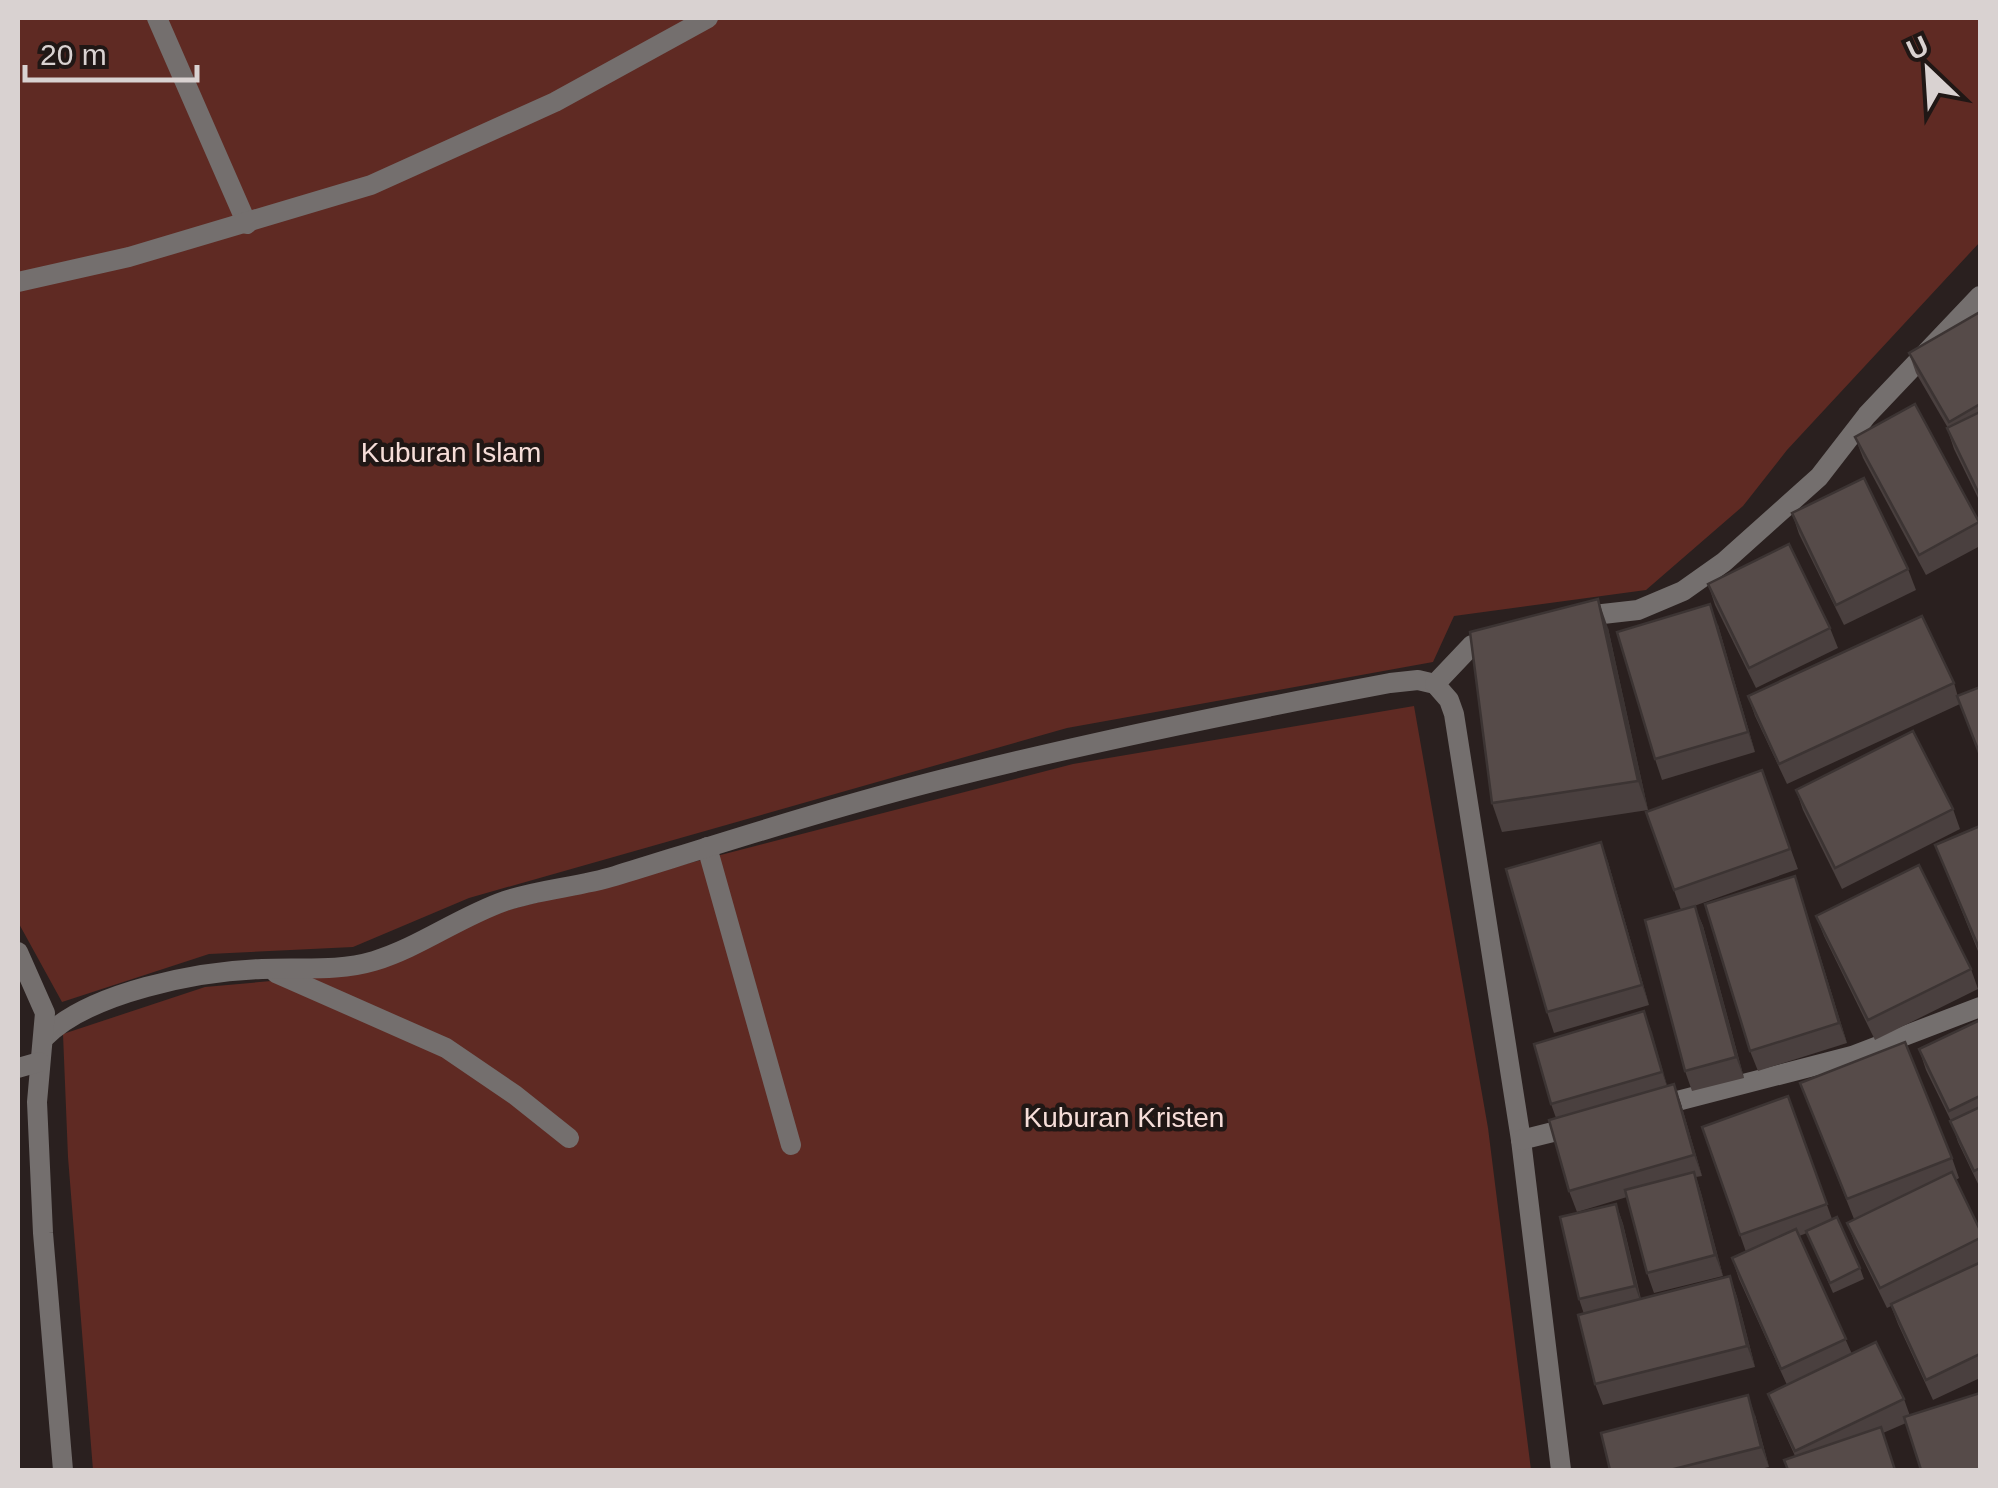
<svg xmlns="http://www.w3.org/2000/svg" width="1998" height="1488" viewBox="0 0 1998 1488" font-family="Arial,sans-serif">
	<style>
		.green { fill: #5f2a23 }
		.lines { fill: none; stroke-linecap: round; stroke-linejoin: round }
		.service { stroke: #746f6e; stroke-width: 20 }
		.minor { stroke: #746f6e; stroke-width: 20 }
		.wall { fill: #4a403f }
		.shaded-wall { fill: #3c3433 }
		.building { fill: #564b49; stroke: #3c3433; stroke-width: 2.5 }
		.labels { text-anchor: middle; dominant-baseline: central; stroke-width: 9; stroke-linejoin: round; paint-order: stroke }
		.park-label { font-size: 28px; fill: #f6ddd8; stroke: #201715 }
	</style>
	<rect width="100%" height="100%" fill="#2a201f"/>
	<g class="green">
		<path d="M18,18H1980V242L1787,450L1743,506L1646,590L1454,616L1433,662L1067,728L469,898L353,947L209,954L62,1002L18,922Z"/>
		<path d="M1414,706L1488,1128L1531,1470H93L68,1157L63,1034L205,987L361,973L477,918L1073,764Z"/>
	</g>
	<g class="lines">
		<g class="service">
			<path d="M157,18L247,224"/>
			<path d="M707,847L791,1145"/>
			<path d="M276,973L446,1048L515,1095L569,1138"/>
			<path d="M44,1038C89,992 199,971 262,969C300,967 337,972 374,961C420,947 459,917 505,901C540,889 579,887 615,876C725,842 836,806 948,778C1094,741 1242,711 1390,683L1418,680L1435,684"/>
		</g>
		<g class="minor">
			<path d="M18,282L129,257L371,185L555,102L708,18"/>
			<path d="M1576,617L1638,610L1683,591L1724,562L1819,477L1867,415L1980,296"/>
			<path d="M1495,638L1472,645L1435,684L1449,700L1454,714L1521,1140L1561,1470"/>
			<path d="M18,952L45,1013L37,1102L43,1233L63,1470"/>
			<path d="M18,1068L39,1062"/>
			<path d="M1654,1107L1852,1056L1980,1007"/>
			<path d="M1521,1140L1577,1126"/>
		</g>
	</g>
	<g class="wall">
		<path d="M1980,312V502L1954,449L1947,428H1948L1916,373L1909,353Z"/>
		<path d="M1855,437L1979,522L1980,546L1926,575L1863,458Z"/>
		<path d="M1792,513L1908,569L1916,590L1844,625L1799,534Z"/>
		<path d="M1708,584L1830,628L1838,648L1756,688L1715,605Z"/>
		<path d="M1718,625L1755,752L1662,780L1655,759Z"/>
		<path d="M1608,628L1648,810L1502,832L1492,803Z"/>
		<path d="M1954,683L1960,704L1787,784L1755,716L1748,696Z"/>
		<path d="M1762,770L1798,869L1694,906L1703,926L1744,1078L1692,1091L1685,1071L1681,910L1646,812Z"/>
		<path d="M1796,790L1953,809L1960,829L1842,889L1803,810Z"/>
		<path d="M1980,826V956L1935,845Z"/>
		<path d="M1601,842L1608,862L1649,1005L1554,1033L1547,1012Z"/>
		<path d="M1795,876L1847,1043L1758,1071L1750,1051Z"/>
		<path d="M1816,916L1971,969L1978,989L1875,1040L1824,936Z"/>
		<path d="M1644,1011L1667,1086L1674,1084L1681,1104L1702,1176L1696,1177L1701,1193L1723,1276L1654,1293L1647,1273L1627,1197L1577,1212L1569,1191L1556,1118L1551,1104Z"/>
		<path d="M1980,1020V1188L1958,1142L1951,1121L1926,1070L1919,1049Z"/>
		<path d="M1788,1096L1832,1219L1860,1268L1864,1279L1833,1293L1807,1233L1799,1236L1852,1354L1904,1399L1910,1416L1906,1423L1883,1433L1795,1456L1776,1414L1768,1394L1787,1385L1739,1279L1732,1258L1746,1252L1702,1127Z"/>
		<path d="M1808,1104L1952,1158L1959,1178L1956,1180L1980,1230V1262L1974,1265L1980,1266V1378L1933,1400L1898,1324L1891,1306L1887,1308L1855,1243L1847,1223L1854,1219Z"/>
		<path d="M1616,1204L1623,1224L1641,1299L1730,1276L1737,1297L1755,1367L1603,1405L1595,1384L1584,1314L1579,1299Z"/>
		<path d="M1755,1415L1769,1467L1756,1470H1610Z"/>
	</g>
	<g class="shaded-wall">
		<path d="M1598,599L1608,628L1648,810L1638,781Z"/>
		<path d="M1710,604L1718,625L1755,752L1748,732Z"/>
		<path d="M1601,842L1608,862L1649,1005L1642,985Z"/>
		<path d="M1795,876L1802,897L1847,1043L1839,1023Z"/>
		<path d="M1695,906L1703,926L1744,1078L1736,1057Z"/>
		<path d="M1644,1011L1652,1032L1669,1092L1662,1072Z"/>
		<path d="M1674,1084L1681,1104L1702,1176L1694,1155Z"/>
		<path d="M1694,1172L1701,1193L1723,1276L1715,1255Z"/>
		<path d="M1616,1204L1623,1224L1642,1306L1635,1286Z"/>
		<path d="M1730,1276L1737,1297L1755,1367L1747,1346Z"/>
		<path d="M1748,1395L1755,1415L1769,1467L1761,1447Z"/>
	</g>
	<g class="building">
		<path d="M1980,312V404L1949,422L1909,353Z"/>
		<path d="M1915,404L1979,522L1919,555L1855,437Z"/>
		<path d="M1980,412V496L1947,428Z"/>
		<path d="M1864,478L1908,569L1836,605L1792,513Z"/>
		<path d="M1789,544L1830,628L1749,668L1708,584Z"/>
		<path d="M1598,599L1638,781L1492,803L1470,632Z"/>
		<path d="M1710,604L1748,732L1655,759L1617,632Z"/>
		<path d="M1922,616L1954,683L1779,764L1748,696Z"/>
		<path d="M1980,687V755L1957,696Z"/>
		<path d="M1913,731L1953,809L1835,868L1796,790Z"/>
		<path d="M1762,770L1790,849L1674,890L1646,812Z"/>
		<path d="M1980,826V948H1979L1935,845Z"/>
		<path d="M1601,842L1642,985L1547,1012L1506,869Z"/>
		<path d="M1919,865L1971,969L1868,1020L1816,916Z"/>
		<path d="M1795,876L1839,1023L1750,1051L1705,904Z"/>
		<path d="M1695,906L1736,1057L1685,1071L1645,920Z"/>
		<path d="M1644,1011L1662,1072L1551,1104L1534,1044Z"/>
		<path d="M1980,1020V1096L1949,1111L1919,1049Z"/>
		<path d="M1905,1042L1952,1158L1847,1199L1800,1083Z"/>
		<path d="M1674,1084L1694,1155L1569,1191L1549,1120Z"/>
		<path d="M1788,1096L1827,1204L1740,1235L1702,1127Z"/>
		<path d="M1980,1107V1168L1974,1171L1950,1121Z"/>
		<path d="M1694,1172L1715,1255L1647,1273L1625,1190Z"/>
		<path d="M1952,1172L1980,1230V1238L1880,1288L1847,1223Z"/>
		<path d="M1616,1204L1635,1286L1579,1299L1560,1217Z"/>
		<path d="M1837,1217L1860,1268L1830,1283L1806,1231Z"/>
		<path d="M1796,1229L1846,1339L1781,1369L1732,1258Z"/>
		<path d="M1979,1263L1980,1266V1354L1926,1380L1891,1304Z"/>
		<path d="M1730,1276L1747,1346L1595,1384L1578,1315Z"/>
		<path d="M1876,1342L1904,1399L1795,1451L1768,1394Z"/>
		<path d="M1980,1393V1470H1921L1904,1417Z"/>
		<path d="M1748,1395L1761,1447L1670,1470H1610L1601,1433Z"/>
		<path d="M1881,1427L1895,1470H1788L1784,1460Z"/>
	</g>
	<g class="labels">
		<g class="park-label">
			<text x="451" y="452">Kuburan Islam</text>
			<text x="1124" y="1117">Kuburan Kristen</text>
		</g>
	</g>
	<rect width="1998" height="1488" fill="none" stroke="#d9d2d1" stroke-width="40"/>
	<g transform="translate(1928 70) rotate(335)" stroke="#201715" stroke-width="8" paint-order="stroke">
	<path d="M0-8L18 38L0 25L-18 38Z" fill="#d9d2d1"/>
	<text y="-15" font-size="28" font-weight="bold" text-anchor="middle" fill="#d9d2d1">U</text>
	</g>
	<path d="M25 65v15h172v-15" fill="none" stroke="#d9d2d1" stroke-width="5"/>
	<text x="40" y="65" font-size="30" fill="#d9d2d1" stroke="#201715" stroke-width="8" paint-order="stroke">20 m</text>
</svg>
